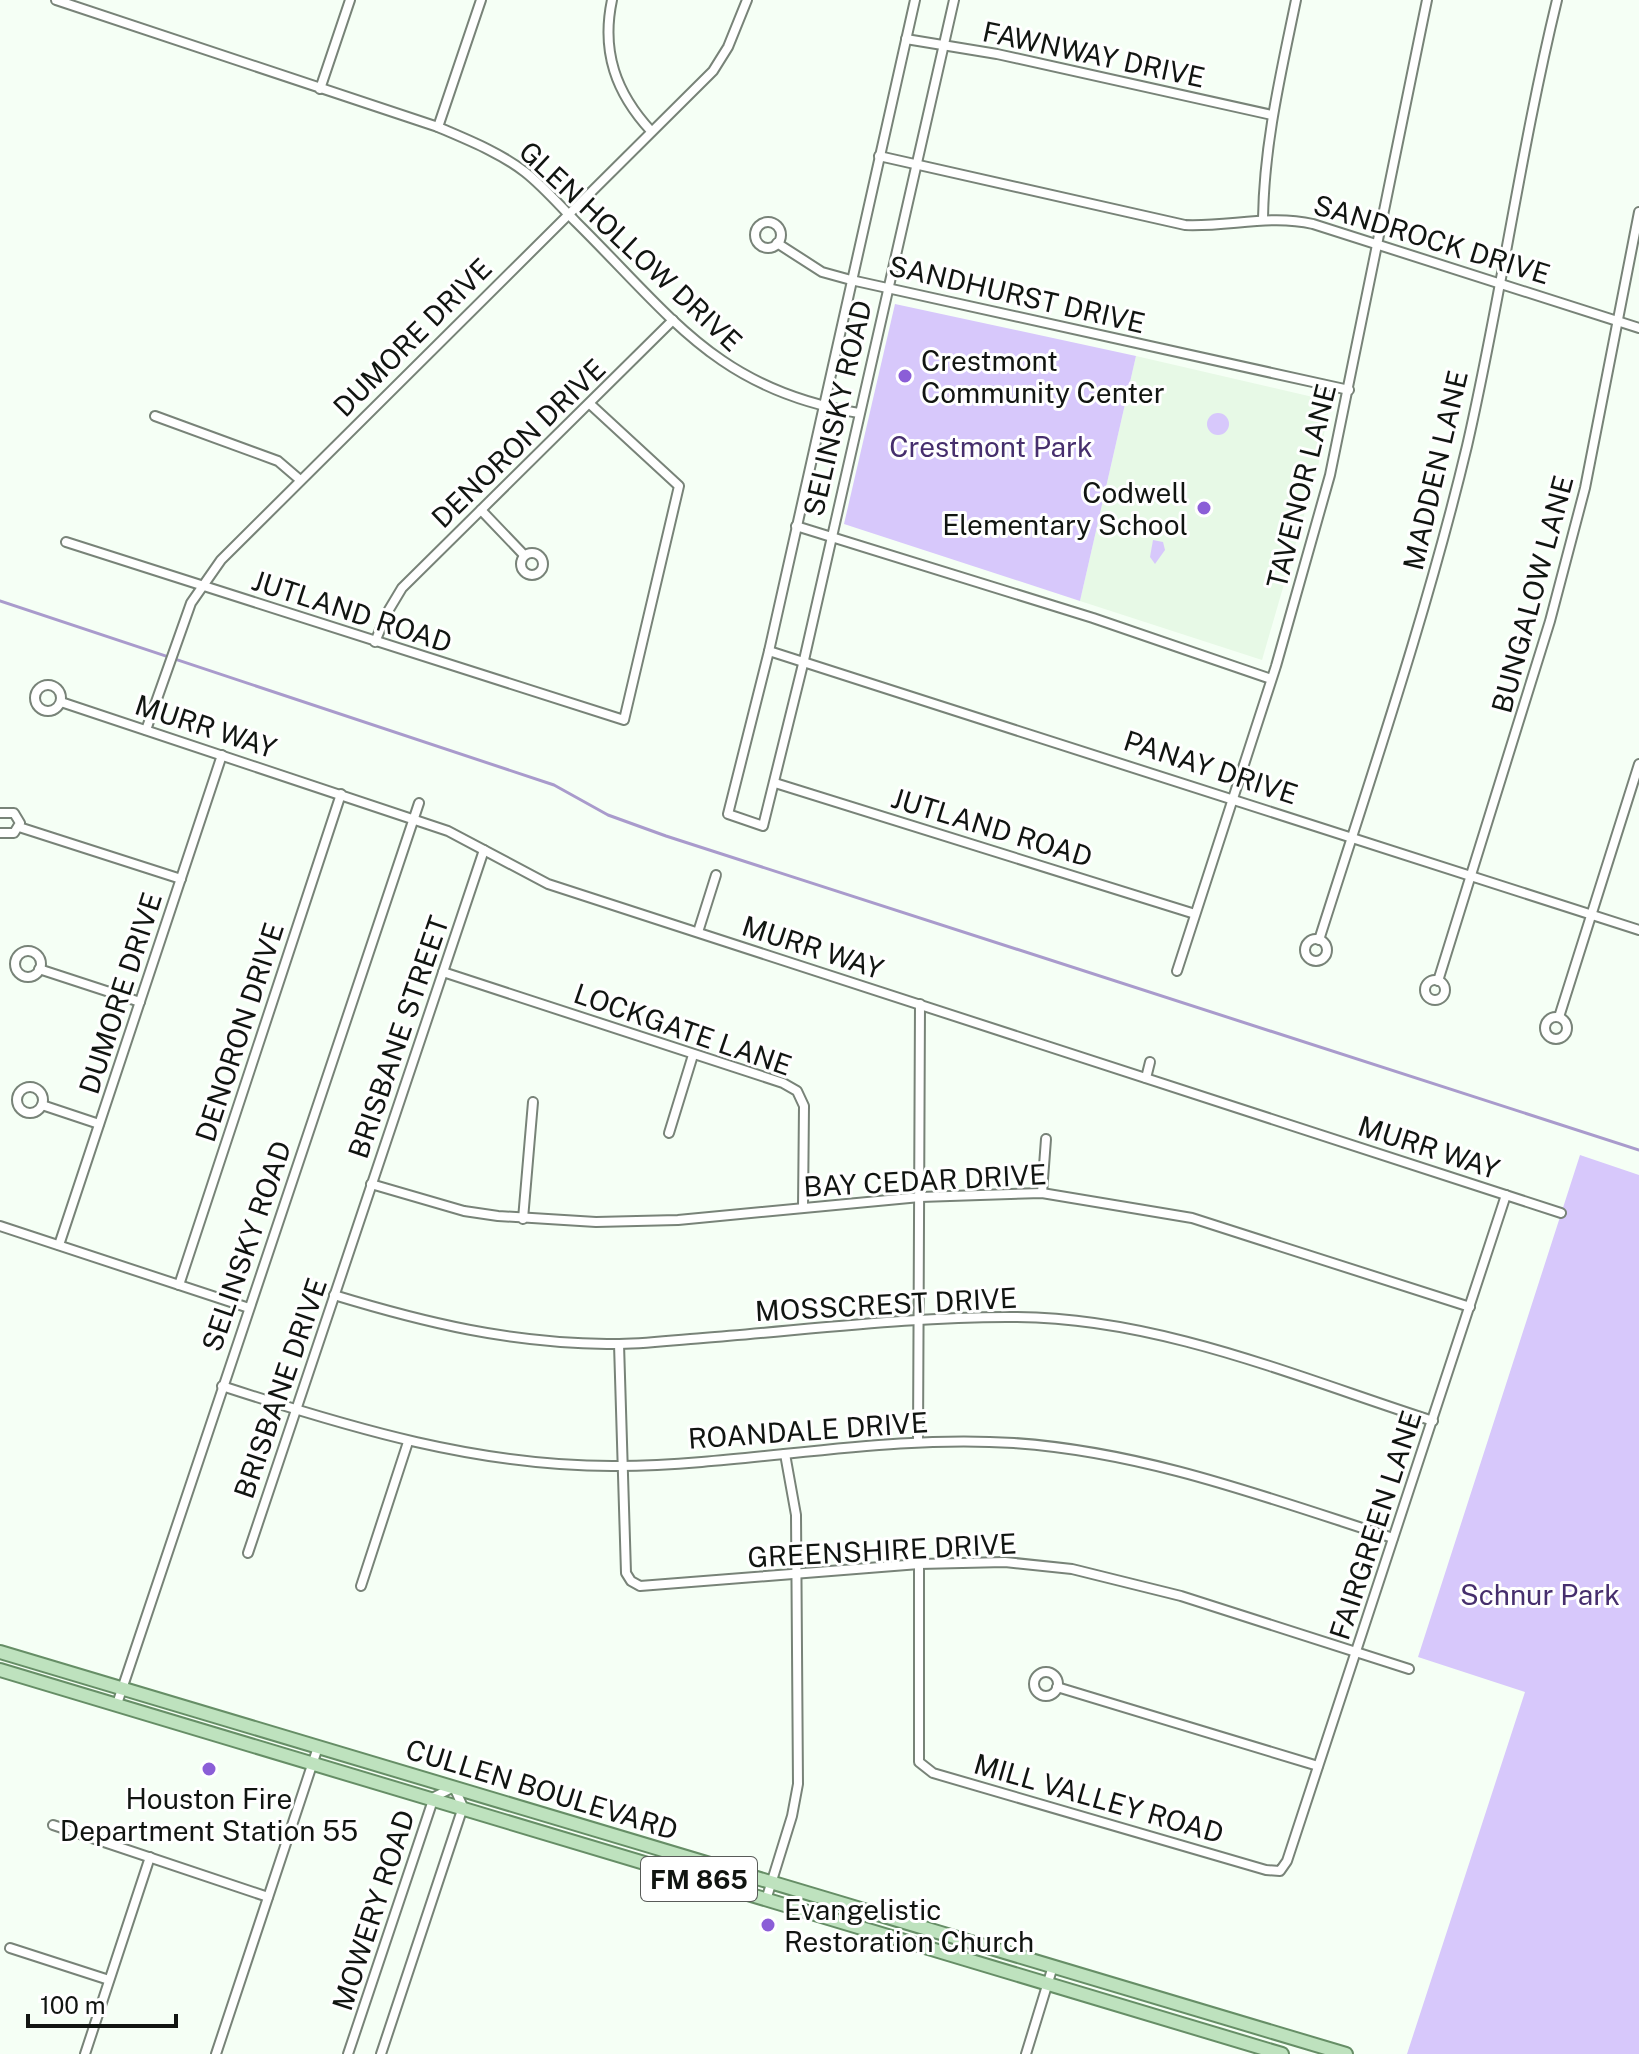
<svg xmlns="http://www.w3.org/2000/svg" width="1639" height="2054" viewBox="0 0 1639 2054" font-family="'Public Sans',sans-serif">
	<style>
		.built { fill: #e7f9e6 }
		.green { fill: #d7c8fb }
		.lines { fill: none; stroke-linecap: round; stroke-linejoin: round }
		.stream { stroke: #a99bcc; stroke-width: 3 }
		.minor-casing { stroke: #788378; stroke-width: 12 }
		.primary-casing { stroke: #668e66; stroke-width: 16 }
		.minor { stroke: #fff; stroke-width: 8 }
		.primary { stroke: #bee2be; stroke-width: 12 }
		.poi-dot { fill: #8b5ed7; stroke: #fff; stroke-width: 3 }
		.labels { text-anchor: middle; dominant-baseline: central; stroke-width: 6; stroke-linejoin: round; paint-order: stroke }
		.shield { fill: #fff; stroke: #585b58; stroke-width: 2 }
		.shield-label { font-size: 26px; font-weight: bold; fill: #111511 }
		.street-label { font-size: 28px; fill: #111511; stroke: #fff }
		.poi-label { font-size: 28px; fill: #111511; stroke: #fff; text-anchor: start }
		.park-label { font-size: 28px; fill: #462f6d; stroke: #fff }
	</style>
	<rect width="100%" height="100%" fill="#f5fff5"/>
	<path class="built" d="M1136,356L1330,401L1318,467L1262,660L1080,601Z"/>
	<g class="green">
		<path d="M895,304L1136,356L1080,601L844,524Z"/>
		<circle cx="1218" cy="424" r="11"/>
		<path d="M1153,540L1163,542L1165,550L1155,564L1150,557Z"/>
		<path d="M1580,1155L1639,1175V2054H1407L1525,1692L1418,1657Z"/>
	</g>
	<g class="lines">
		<path class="stream" d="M0,601L554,785L608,815L666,836L1639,1150"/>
		<defs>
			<g id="minor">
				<path d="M56,0L438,127C468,140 499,152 525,172C544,187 560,206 577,223C672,317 718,390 859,413"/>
				<path d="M612,0C601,52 616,93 651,131"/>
				<path d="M915,0L769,651L728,814L763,826L804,660L954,0"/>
				<path d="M906,39L997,54L1272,115"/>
				<path d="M320,89L350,0"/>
				<path d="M438,127L481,0"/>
				<path d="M879,156L1185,225C1229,227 1270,214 1313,224L1639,328"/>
				<path d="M1263,219C1264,144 1281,73 1296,0"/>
				<circle cx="768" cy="235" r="13"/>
				<path d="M777,243L822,272L851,280L1349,390"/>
				<path d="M155,416L278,461L299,479"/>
				<path d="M481,510L524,555"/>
				<path d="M796,526L1093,618L1271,679"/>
				<path d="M66,542L624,720L679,486L590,404"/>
				<circle cx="532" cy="564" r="11"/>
				<path d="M375,642L387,613L402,588L673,320"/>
				<path d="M769,651L1639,930"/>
				<circle cx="48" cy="698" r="13"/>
				<path d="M61,702L448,831L548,884L1561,1213"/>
				<path d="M146,730L191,603L221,560L713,71L728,47L747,0"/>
				<path d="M775,783L1195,914"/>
				<path d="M0,813H14L20,823L14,833H0"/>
				<path d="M19,827L181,879"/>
				<path d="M698,932L716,875"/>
				<circle cx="1316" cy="950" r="11"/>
				<path d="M1319,940C1371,776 1427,613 1467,446C1501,298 1521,148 1557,0"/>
				<circle cx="28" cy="964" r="13"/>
				<path d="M39,969L140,1002"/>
				<path d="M1177,971L1276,666L1330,475L1427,0"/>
				<path d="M443,972L783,1083L797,1091L804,1106L803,1207"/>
				<circle cx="1435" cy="990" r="10"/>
				<path d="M1438,981L1550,621L1585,488L1639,212"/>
				<circle cx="1556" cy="1028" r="11"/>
				<path d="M1559,1017L1639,764"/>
				<path d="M1146,1078L1150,1062"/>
				<circle cx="30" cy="1100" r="13"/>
				<path d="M42,1105L99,1124"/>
				<path d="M669,1133L693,1055"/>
				<path d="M371,1184L464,1211L498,1216L596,1222L678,1220L920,1197L1042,1193L1192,1218L1470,1307"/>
				<path d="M1042,1193L1046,1139"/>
				<path d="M523,1219L533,1102"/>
				<path d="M0,1226L249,1308"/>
				<path d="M59,1245L222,755"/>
				<path d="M179,1285L341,794"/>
				<path d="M334,1295C426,1323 510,1343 607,1344C639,1345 672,1340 703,1338C807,1330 913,1316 1017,1317C1160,1318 1299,1378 1433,1421"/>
				<path d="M619,1344L626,1573L631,1581L640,1586L919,1564L1005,1562L1072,1569L1181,1596L1409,1669"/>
				<path d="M222,1386C351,1428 480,1467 617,1466C749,1465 881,1434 1014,1443C1146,1452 1268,1498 1393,1538"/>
				<path d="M918,1442L920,1004"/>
				<path d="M248,1553L484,850"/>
				<path d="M919,1564V1762L933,1773L1266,1870L1280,1871L1287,1861L1506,1195"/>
				<path d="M361,1586L408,1442"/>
				<circle cx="1046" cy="1684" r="12"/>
				<path d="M1057,1687L1318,1766"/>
				<path d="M117,1704L419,803"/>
				<path d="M53,1825L268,1897"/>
				<path d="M766,1900L792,1816L798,1784L796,1515L785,1454"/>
				<path d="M10,1948L109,1980"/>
				<path d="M85,2054L150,1857"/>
				<path d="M216,2054L318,1747"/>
				<path d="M348,2054L434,1797L454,1787L463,1807L381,2054"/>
				<path d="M1026,2054L1053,1966"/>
			</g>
			<g id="primary">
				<path d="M0,1652L1346,2054"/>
				<path d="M0,1670L1282,2054"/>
			</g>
		</defs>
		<use href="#minor" class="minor-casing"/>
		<use href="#primary" class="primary-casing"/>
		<use href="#minor" class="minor"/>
		<use href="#primary" class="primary"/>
	</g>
	<g class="poi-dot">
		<circle cx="905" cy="376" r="8"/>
		<circle cx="1204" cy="508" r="8"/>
		<circle cx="209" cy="1769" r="8"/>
		<circle cx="768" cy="1925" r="8"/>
	</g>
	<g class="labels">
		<rect class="shield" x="641" y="1857" width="116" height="44" rx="6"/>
		<g class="shield-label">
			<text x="699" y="1879">FM 865</text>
		</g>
		<g class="street-label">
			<text transform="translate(1094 54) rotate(12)">FAWNWAY DRIVE</text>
			<text transform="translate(1432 239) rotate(17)">SANDROCK DRIVE</text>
			<text transform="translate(631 246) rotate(43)">GLEN HOLLOW DRIVE</text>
			<text transform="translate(1017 294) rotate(13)">SANDHURST DRIVE</text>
			<text transform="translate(412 337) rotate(-45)">DUMORE DRIVE</text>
			<text transform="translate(837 408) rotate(-77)">SELINSKY ROAD</text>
			<text transform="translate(518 443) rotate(-44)">DENORON DRIVE</text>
			<text transform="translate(1435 470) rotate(-77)">MADDEN LANE</text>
			<text transform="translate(1301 486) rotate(-76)">TAVENOR LANE</text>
			<text transform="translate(1532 594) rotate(-75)">BUNGALOW LANE</text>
			<text transform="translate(352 611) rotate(18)">JUTLAND ROAD</text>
			<text transform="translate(206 726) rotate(18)">MURR WAY</text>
			<text transform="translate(1211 767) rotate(18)">PANAY DRIVE</text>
			<text transform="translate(992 827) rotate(17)">JUTLAND ROAD</text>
			<text transform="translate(813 947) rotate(18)">MURR WAY</text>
			<text transform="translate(120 993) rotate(-72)">DUMORE DRIVE</text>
			<text transform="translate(683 1029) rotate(19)">LOCKGATE LANE</text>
			<text transform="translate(239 1032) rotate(-72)">DENORON DRIVE</text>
			<text transform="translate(398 1037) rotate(-71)">BRISBANE STREET</text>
			<text transform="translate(1429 1147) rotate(18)">MURR WAY</text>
			<text transform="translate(925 1180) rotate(-3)">BAY CEDAR DRIVE</text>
			<text transform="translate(246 1246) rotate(-71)">SELINSKY ROAD</text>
			<text transform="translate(886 1304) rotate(-3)">MOSSCREST DRIVE</text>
			<text transform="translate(280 1388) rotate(-71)">BRISBANE DRIVE</text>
			<text transform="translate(808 1430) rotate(-4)">ROANDALE DRIVE</text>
			<text transform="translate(1375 1525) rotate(-72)">FAIRGREEN LANE</text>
			<text transform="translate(882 1550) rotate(-3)">GREENSHIRE DRIVE</text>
			<text transform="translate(542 1789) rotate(17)">CULLEN BOULEVARD</text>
			<text transform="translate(1099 1798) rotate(16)">MILL VALLEY ROAD</text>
			<text transform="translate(373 1910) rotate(-72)">MOWERY ROAD</text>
		</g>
		<g class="poi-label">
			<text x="921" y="360">Crestmont<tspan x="921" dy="32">Community Center</tspan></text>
			<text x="1188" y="492" text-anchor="end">Codwell<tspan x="1188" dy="32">Elementary School</tspan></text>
			<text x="209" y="1798" text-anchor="middle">Houston Fire<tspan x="209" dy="32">Department Station 55</tspan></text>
			<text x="784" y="1909">Evangelistic<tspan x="784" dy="32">Restoration Church</tspan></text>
		</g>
		<g class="park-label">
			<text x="991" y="446">Crestmont Park</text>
			<text x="1540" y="1594">Schnur Park</text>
		</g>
	</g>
	<path d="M28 2014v12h148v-12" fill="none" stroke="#111511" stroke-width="4"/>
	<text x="40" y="2014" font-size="24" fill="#111511" stroke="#ffffff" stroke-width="6" paint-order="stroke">100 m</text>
</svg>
